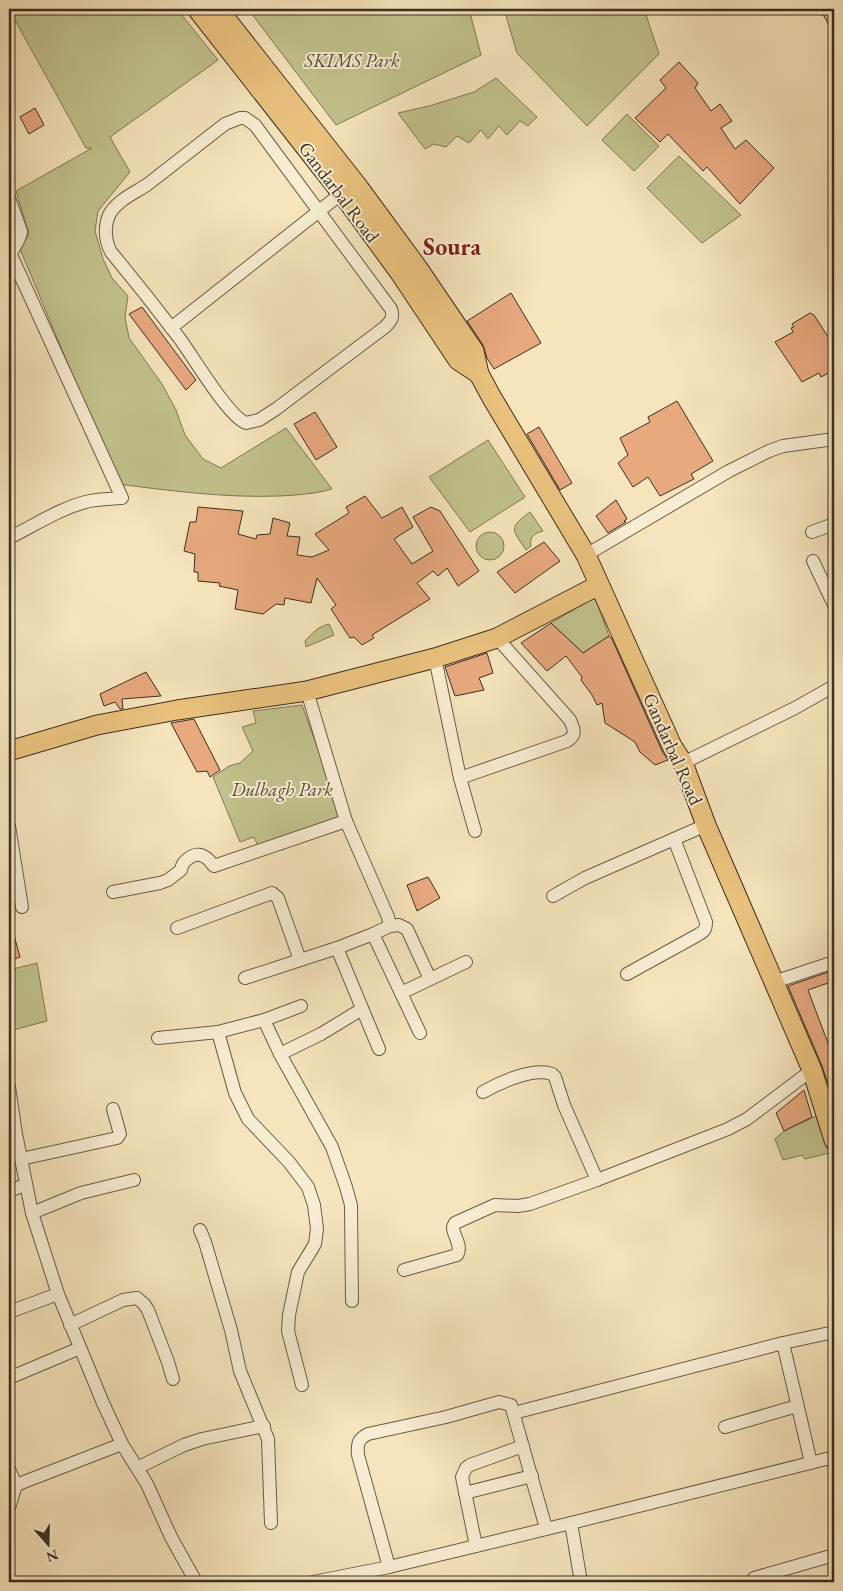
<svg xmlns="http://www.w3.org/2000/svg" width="843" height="1591" viewBox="0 0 843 1591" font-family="'EB Garamond',serif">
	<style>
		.green { fill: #c1c28d; stroke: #7e7857 }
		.building { fill: #e8a97f; stroke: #3c2f21 }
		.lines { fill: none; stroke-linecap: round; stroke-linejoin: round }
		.minor-casing { stroke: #6a5c48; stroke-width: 14 }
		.primary-casing { stroke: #3c2f21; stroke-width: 21 }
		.minor { stroke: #f8edd3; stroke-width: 12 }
		.primary { stroke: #eac27e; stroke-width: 19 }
		.labels { text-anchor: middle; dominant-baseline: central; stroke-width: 4; stroke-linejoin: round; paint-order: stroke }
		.park-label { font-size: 19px; font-style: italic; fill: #574c37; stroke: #f8edd3 }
		.street-label { font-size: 19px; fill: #3c2f21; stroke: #f8edd3 }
		.district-label { font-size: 24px; font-weight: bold; fill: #7a1f14; stroke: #f8edd3 }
	</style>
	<rect width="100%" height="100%" fill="#f5e4bc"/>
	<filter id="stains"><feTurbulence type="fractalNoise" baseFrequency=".004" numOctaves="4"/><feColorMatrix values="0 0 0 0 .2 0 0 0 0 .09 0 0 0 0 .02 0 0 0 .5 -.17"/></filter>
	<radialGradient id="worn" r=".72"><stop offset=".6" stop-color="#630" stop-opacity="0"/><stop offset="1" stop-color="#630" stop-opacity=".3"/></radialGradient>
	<g class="green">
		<path d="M16,9H177L218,60L110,137L130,172L98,211L95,231L103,259L112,278L128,296L125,317L129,338L162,384L176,410L185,435L203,459L221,468L286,428L332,489C314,494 298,495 279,496C225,498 172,491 118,484L20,249L29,234L16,191L92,148H86L11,13Z"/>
		<path d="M248,9H469L481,55L336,125Z"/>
		<path d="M504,9H644L659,54L587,126L517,53Z"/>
		<path d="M496,78L537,117L528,126L520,121L507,135L499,126L488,139L481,130L469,143L457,136L446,147L434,144L425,149L398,113L429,106L474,92Z"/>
		<path d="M627,114L659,146L634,171L602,140Z"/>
		<path d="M679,156L741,215L702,243L647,188Z"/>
		<path d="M488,440L525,497L470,532L429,477Z"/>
		<path d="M530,512L543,531C535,533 529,536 531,546L526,550C512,529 508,528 530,512Z"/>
		<circle cx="490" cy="546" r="14"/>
		<path d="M595,597L609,636L583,653L551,623Z"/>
		<path d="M329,624L334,635L306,647L305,641C313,632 318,627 329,624Z"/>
		<path d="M302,705L343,819L259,848L254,837L240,842L213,777L229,766L240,763L253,751L242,727L256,723L253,711Z"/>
		<path d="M37,963L47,1021L13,1030L9,1006V970Z"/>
		<path d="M816,1116L829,1153L805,1159L802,1155L783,1160L775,1139L784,1131Z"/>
	</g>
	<g class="building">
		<path d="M820,9H834V34Z"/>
		<path d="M679,62L698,83L695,88L711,111L720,104L732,121L721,128L735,149L746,140L774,168L740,204L707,167L703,171L668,134L660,142L635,118L666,88L660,80Z"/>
		<path d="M35,108L44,125L29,134L20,117Z"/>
		<path d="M511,293L541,343L494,369L487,358L483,345L467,321Z"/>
		<path d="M142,307L196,380L186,390L129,314Z"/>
		<path d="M810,313L814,315L834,346V370L821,377L819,373L802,382L775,342L793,332L791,328L794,327L792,324Z"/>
		<path d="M677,401L713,461L691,474L694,479L660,496L648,477L633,487L618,463L628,455L620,438L650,422L648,417Z"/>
		<path d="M315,412L337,447L316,460L294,424Z"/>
		<path d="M539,427L572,483L560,490L527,434Z"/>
		<path d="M365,496L382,518L402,507L413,527L394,539L412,564L433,551L413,517L431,507L440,511L479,571L458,586L447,568L438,576L433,571L417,583L430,599L372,635L374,638L362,645L354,637L350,638L331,609L336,605L317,578L311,603L285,598L284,605L276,604L263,614L235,609L238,590L219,586L220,583L198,581V572H194L195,554L184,551L190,522H196L198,507L243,511L238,534L256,539L257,535L270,534L273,518L290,523L287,536L300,537L297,555L312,557L329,550L315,534L349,513L346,507Z"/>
		<path d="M616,500L627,519L624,521L626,522L608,533L596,516Z"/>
		<path d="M544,542L560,561L515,593L497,572Z"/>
		<path d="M551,623L583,653L609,636L612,639L662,751L668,760L655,765L640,752L635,742L605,723L602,703L597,705L592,695L581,680L582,677L566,656L547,671L521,643Z"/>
		<path d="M487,653L493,673L479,678L484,690L455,696L445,667Z"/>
		<path d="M146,672L161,696L122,699L123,709H120L115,702L104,706L100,694Z"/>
		<path d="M194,719L220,770L210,777L207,771L197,772L171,723Z"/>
		<path d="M428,877L440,898L417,911L407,885Z"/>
		<path d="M9,928H12L20,957L9,961Z"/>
		<path d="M834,970V981L808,990L834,1059V1085L829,1087L822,1066L788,986Z"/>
		<path d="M804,1090L812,1117L784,1131L776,1113Z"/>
	</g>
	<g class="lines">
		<defs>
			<g id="minor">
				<path d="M240,118H245L255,125L391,309C394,317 391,321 385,327L276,409L259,420L246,423C228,416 194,358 180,339C158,310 135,281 111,252C105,241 104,227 109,215C117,200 135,193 148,184C174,164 199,144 225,124Z"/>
				<path d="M9,198L21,231C21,240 13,246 11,255L122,498C111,499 100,499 90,501C62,507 35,525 9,538"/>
				<path d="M171,328L347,189"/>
				<path d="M812,532L834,524"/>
				<path d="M586,555L729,471L769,451L783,446L834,439"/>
				<path d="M813,561L834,605"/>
				<path d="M435,658L460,778L475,831"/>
				<path d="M683,763L795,708L834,686"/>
				<path d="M460,778L567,741C577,735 574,729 570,720L497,638"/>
				<path d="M9,826L22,907"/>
				<path d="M113,892L160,883L168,880L181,870C182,861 195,850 205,857C209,859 211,863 214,866L346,821"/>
				<path d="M553,896L585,878L706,825"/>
				<path d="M390,926L399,925L407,929L430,979"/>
				<path d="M177,928L272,893L278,898L300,960"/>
				<path d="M373,934L420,1033"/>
				<path d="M337,948L379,1049"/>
				<path d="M627,974L696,936C703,932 706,931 706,922L674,839"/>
				<path d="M245,978L337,948L373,934L390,926L388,917L346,821L307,691"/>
				<path d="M774,982L834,962"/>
				<path d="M401,993L466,962"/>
				<path d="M264,1020L280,1054L332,1147L346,1187L351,1205L352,1301"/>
				<path d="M218,1032L235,1093L248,1119L289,1162L308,1187L314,1205L317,1229L315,1244L298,1272L289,1315L288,1331L302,1385"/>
				<path d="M158,1038L218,1032L264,1020L301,1006"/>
				<path d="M280,1054L321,1034L362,1009"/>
				<path d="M9,1087L16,1134L32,1213L58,1294L103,1403L122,1444L147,1484L171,1537L196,1582"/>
				<path d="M483,1092C499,1083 533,1067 552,1074L555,1077L564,1105L597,1180"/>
				<path d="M21,1159L117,1138L120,1134L113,1109"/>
				<path d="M9,1191L25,1185"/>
				<path d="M32,1213L81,1193L134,1180"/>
				<path d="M200,1230L205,1242L231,1330L240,1371L268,1439L271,1523"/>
				<path d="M404,1270L457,1255C463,1246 453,1236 453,1227L455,1223L495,1205L518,1206L530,1204L597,1180L728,1129L747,1119L812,1070"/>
				<path d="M9,1312L58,1294"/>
				<path d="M70,1325L123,1300L137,1298L144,1304L148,1310L168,1362L173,1379"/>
				<path d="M783,1343L811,1463"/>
				<path d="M9,1378L80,1348"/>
				<path d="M514,1413L783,1343L834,1332"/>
				<path d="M725,1427L797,1406"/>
				<path d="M137,1468L184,1445L202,1439L264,1426"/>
				<path d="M9,1469L16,1485L9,1508"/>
				<path d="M16,1485L122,1444"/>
				<path d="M465,1493L532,1476"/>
				<path d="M571,1523L581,1582"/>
				<path d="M476,1546L462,1477L466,1468L470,1465L523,1446"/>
				<path d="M389,1567L358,1455C357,1444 358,1439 368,1434L446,1417L499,1402L511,1405L546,1528"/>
				<path d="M754,1578L834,1555"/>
				<path d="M313,1582L389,1567L571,1523L834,1457"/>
			</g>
			<g id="primary">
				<path d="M197,9L346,199L400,273L458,360L479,374"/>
				<path d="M218,9L359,188L417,267L474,351L479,374L492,398L586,555L672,746L683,763L706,825L812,1070L834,1140"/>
				<path d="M9,751L97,725L177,710L307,691L435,658L497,638L599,585"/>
			</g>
		</defs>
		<use href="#minor" class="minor-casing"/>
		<use href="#primary" class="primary-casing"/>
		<use href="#minor" class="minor"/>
		<use href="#primary" class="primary"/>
	</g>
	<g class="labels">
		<g class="park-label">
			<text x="352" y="60">SKIMS Park</text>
			<text x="282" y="789">Dulbagh Park</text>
		</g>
		<g class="street-label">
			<text transform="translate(339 192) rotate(53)">Gandarbal Road</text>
			<text transform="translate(673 749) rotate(66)">Gandarbal Road</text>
		</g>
		<g class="district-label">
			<text x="452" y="246">Soura</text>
		</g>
	</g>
	<rect width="843" height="1591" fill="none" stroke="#f5e4bc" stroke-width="30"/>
	<rect x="10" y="10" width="823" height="1571" fill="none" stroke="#3c2f21" stroke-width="2.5"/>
	<rect x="15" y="15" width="813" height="1561" fill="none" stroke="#3c2f21"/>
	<g transform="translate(48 1544) rotate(160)" stroke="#f8edd3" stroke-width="4" paint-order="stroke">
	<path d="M0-4L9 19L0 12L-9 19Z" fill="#3c2f21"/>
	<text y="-8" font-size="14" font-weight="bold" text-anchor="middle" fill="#3c2f21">N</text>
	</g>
	<rect width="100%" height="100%" filter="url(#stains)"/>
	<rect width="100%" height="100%" fill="url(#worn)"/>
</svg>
